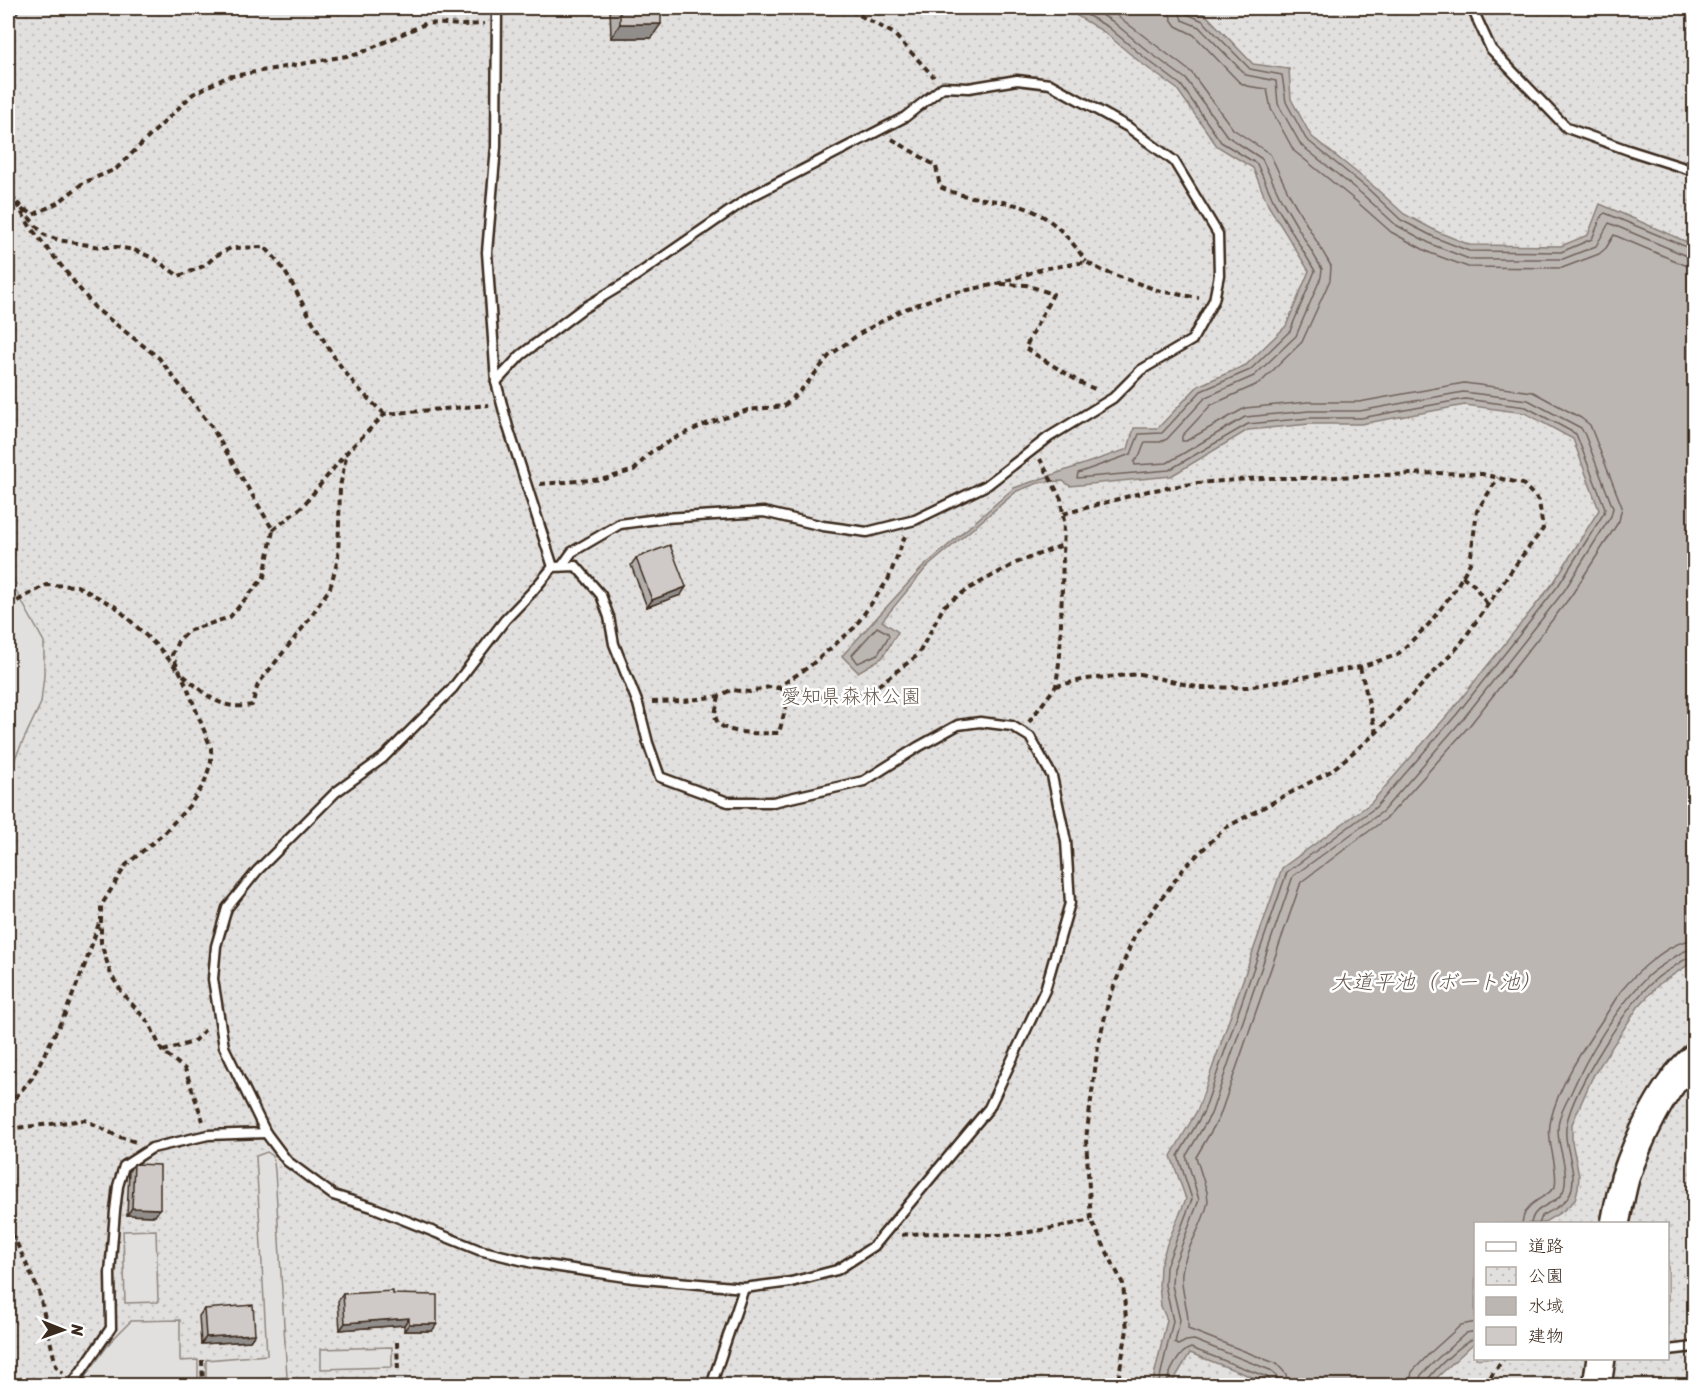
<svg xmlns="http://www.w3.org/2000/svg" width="1702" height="1393" viewBox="0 0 1702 1393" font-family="Sriracha,'Klee One',sans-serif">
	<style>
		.park { fill: url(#park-dots); stroke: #8e857e; stroke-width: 1.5; fill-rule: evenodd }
		.garden { fill: #e2e0de; stroke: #8e857e; stroke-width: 1.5 }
		.water { fill: #bcb6b3; stroke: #887e77; stroke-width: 1.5 }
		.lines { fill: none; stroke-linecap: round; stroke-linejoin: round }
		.shore { stroke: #6f625a; stroke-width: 1.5 }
		.service-casing { stroke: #3b2a1e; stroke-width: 13 }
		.primary-casing { stroke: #3b2a1e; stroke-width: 32 }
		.path { stroke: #3b2a1e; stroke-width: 4; stroke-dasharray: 6 4.5; stroke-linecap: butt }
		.service { stroke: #fff; stroke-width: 8 }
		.primary { stroke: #fff; stroke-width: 27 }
		.wall { fill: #b2aeab; stroke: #3b2a1e; stroke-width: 1.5 }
		.shaded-wall { fill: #918d8b; stroke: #3b2a1e; stroke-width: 1.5 }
		.building { fill: #cfcac7; stroke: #3b2a1e; stroke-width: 1.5 }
		.labels { text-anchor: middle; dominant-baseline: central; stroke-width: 5; stroke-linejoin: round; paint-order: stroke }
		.park-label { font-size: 20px; fill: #65584e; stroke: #fff }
		.water-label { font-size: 21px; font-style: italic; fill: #685b52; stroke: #fff }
	</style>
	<defs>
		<pattern id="park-dots" width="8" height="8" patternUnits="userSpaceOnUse" patternTransform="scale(1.5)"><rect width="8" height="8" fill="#e2e0de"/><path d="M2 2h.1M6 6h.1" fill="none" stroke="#c3c0be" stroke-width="1.8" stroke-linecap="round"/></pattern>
	</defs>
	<rect width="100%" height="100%" fill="#fff"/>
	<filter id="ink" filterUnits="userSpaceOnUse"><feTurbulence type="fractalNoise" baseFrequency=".0167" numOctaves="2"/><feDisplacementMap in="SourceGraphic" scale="12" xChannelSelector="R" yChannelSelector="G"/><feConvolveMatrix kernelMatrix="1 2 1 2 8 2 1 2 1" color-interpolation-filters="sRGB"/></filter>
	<g filter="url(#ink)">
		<path class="park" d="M8,8H1694V1385H8V596L16,584L8,573ZM1476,1224H1668V1358H1476Z"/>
		<g class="garden">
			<path d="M15,589L44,642V675L41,703L8,773V599Z"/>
			<path d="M267,1152L273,1156L275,1171L287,1377L206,1383V1360L267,1355L256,1156Z"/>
			<path d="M156,1230L158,1302L125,1303L123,1231Z"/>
			<path d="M180,1320V1361L198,1360V1385H79L111,1341L131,1321Z"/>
			<path d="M392,1347V1367L321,1369V1349Z"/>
		</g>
		<path class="water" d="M1072,8H1184L1206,15L1253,64L1289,69L1291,99L1311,136L1371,184L1404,214L1438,232L1470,245L1561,246L1588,235L1600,204L1694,245V961L1659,984L1638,1007L1593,1076L1572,1124V1142L1579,1176L1578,1188L1575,1200L1563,1211L1543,1223L1476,1224L1475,1342L1429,1385H1273L1190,1353L1171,1385H1152L1167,1320L1161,1306L1159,1285L1160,1266L1167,1244L1186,1199L1171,1156L1198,1109L1282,868L1371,803L1452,710L1554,582L1599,510L1573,439L1525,413L1465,405L1361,424H1310L1248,430L1171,476L1070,486L1063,481L1041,482L1017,491L926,568L882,621L898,632L882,658L858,672L842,656L922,568L1014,488L1128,449L1134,428H1158L1198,386L1246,365L1286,326L1309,271L1268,205L1253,168L1217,146L1177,89L1141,63L1104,32L1074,14Z"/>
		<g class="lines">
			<g class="shore">
				<path d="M1078,8L1080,11L1108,27L1145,58L1181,85L1221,142L1257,164L1274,202L1315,271L1290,331L1250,370L1201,391L1162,433L1139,434L1131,454L1078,473L1077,478L1169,470L1248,424L1309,418H1361L1465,399L1526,407L1576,434L1605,508L1604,513L1558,586L1457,714L1376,807L1287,872L1204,1111L1178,1156L1192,1199L1166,1267L1165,1285L1173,1321L1158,1386"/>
				<path d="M1090,8L1112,21L1149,52L1186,79L1227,136L1262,159L1281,199L1322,269L1321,277L1296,336L1254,376L1206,397L1167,439L1160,442H1145L1140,455L1134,462L1135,465L1167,463L1245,417L1309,411H1360L1463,392L1528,400L1581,428L1585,435L1613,508L1611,516L1564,591L1463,719L1382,812L1293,876L1211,1114L1186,1156L1199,1200L1173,1268L1172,1285L1180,1320L1175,1343L1178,1345L1186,1341L1194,1340L1270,1370L1277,1377L1279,1386"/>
				<path d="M1107,8L1191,72L1233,129L1270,154L1289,194L1331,266L1330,280L1302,342L1260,383L1211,405L1182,436V441H1186L1245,408L1308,402H1359L1464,383L1533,392L1581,418L1590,425L1622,507L1619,521L1571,596L1470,725L1388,817L1301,882L1219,1118L1196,1157L1207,1192L1208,1201C1204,1226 1185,1247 1182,1273C1180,1293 1190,1310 1188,1329L1277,1364L1286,1374L1288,1386"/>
				<path d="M1169,8L1171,19L1176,26L1194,35L1239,82L1247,86L1267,89L1271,109L1294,151L1356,201L1391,232L1430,253L1468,267L1562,268L1599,254L1606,248L1614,235L1685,265L1694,267"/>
				<path d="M1178,8L1182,20L1199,27L1246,75L1276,81L1278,104L1301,145L1362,194L1396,225L1433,245L1469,259H1563L1596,246L1609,223L1687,256L1694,257"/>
				<path d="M1185,8L1187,14L1203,21L1250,69L1282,75L1286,102L1306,139L1367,188L1401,220L1436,238L1469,251L1561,252L1592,239L1602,215L1605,213L1694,250"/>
				<path d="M877,627L888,633L889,636L878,654L858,663L852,655Z"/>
				<path d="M1522,1224C1524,1201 1543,1201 1555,1187C1559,1164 1545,1142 1551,1119C1558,1087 1583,1049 1601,1022C1608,1012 1614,1001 1621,991C1636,973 1670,940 1694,940"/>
				<path d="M1531,1224C1533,1203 1559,1206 1564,1189C1570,1166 1554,1143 1559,1120C1561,1112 1566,1103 1570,1095C1588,1054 1616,1008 1648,976C1654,970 1663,965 1670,960C1678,955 1685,949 1694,949"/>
				<path d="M1539,1224L1542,1216C1552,1210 1565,1205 1570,1194C1580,1171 1561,1146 1567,1122C1575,1087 1628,1002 1656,979C1661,974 1668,971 1675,966C1681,962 1687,957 1694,956"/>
				<path d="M1166,1386C1168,1374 1179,1351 1191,1348L1267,1377L1271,1381V1386"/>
				<path d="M1409,1386L1412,1372L1430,1353L1461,1325L1476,1322"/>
				<path d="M1418,1386L1421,1375L1437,1359L1466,1333L1476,1331"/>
				<path d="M1425,1386C1427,1375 1465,1340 1476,1338"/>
			</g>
			<defs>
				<g id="service">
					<path d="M497,8L496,147L487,252L496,382L508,427L553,567"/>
					<path d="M1472,8L1491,49L1567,128L1628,150L1694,171"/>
					<path d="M496,382L521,355L582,309L627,282L750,197L905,117L943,87L969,88L1017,80L1050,84L1128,127L1174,161L1218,234L1219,275L1214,300L1192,340L1141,370L1113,398L1049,437L987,485L915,520L867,532L823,526L764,512L665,518L620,524L572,552L562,566"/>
					<path d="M576,566L601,595L609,617L614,644L638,704L648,743L660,777L728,802H773L864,781L918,747L958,725L980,722L1012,726L1030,737L1052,776L1066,841L1070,903L1045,990L989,1108L874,1246L837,1270L791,1282L744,1288L633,1278L533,1263L479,1250L372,1207L333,1195L287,1161L266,1133L224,1047L213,979L216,946L227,908L257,871L336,792L383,758L452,689L505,620L531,593L553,567Z"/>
					<path d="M1668,1350L1694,1347"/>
					<path d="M71,1386L111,1328L110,1273L115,1211L118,1186L124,1166L152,1148L208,1135L266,1133"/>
					<path d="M711,1386L744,1288"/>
					<path d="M1688,1386L1694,1380"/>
				</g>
				<g id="primary">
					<path d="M1615,1224C1618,1209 1621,1193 1625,1178C1638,1140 1664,1084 1694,1058"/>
					<path d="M1597,1386L1601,1358"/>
				</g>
			</defs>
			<use href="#service" class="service-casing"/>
			<use href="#primary" class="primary-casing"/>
			<g class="path">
				<path d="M840,8L848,9L893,33L934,77"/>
				<path d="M8,33L18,8"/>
				<path d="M892,139L936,166L940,187C965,199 986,198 1012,204C1046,211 1068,234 1086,262"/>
				<path d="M8,189L15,201"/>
				<path d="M8,198L14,200L31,228L95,308L159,358L211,426L273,530L264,577L230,617L188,631L178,641L172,655L187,687L211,748V762L204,784L189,806L162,835L126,865L101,906V943L111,975L123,994L149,1023L162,1051L185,1069L203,1121"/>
				<path d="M17,203L33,215L59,202L83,183L116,169L193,94L227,77L358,54L427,23L462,25L484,24"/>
				<path d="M22,209L43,234L58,240L100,247H117L134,250L153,258L179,276L206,265L215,256L231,248L264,247C283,263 293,286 305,308C329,350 347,382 385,414"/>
				<path d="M1001,284L1026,285L1053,294L1025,348L1081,383L1097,390"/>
				<path d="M540,484L604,479L634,470L651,452L679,436L706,424L748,410L784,406L805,386L829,356L859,334L900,311L943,295L997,284L1042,269L1086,262L1103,271L1160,291L1199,298"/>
				<path d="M1063,514L1148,491L1197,483L1262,478H1312L1437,473L1482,474L1523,484L1539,501L1543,529L1519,560L1459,646L1376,733L1331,771L1225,828L1185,867L1135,934L1109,999L1098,1046L1086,1139L1091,1220L1123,1284L1127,1330L1117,1386"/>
				<path d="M273,530L302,507L347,452L385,414L489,405"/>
				<path d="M1462,576L1474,585L1487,604"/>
				<path d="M8,606L46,585L77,586L116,607L160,649L177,669"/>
				<path d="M1360,667L1376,733"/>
				<path d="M183,675C206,694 219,711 252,705L258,684L305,625L330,588L338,559L340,487L347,452"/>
				<path d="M1056,686L1086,679L1140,674L1201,688L1248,687L1360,667L1397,655L1429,624L1454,591L1470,563L1477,511L1498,478"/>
				<path d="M778,688L790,691L806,692L834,701L876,687L918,655L944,606L968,589L1016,563L1063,545"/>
				<path d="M719,696C718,702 714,713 716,719C722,736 764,733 779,733L790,691"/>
				<path d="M652,702L684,701L719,696L731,690L750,692L769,687L777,688L810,666L854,628L888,580L905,536"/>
				<path d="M1029,722L1056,686L1060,655L1064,522L1061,499L1040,459"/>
				<path d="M163,1051L193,1042L207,1028"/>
				<path d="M8,1106L32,1078L65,1014L86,962L99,923"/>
				<path d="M8,1129L85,1120L117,1136L136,1142"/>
				<path d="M8,1224L39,1292L56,1366L63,1373"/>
				<path d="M902,1235C931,1231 961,1235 990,1235C1024,1235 1058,1227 1091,1220"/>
				<path d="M397,1342L398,1371"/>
				<path d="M202,1360L203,1386"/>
				<path d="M1484,1386L1504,1358"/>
			</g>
			<use href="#service" class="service"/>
			<use href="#primary" class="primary"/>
		</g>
		<g class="wall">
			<path d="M610,8H661L651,38H611Z"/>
			<path d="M636,558L681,595L647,607L631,565Z"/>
			<path d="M134,1164L155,1216L127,1215L129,1171Z"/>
			<path d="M343,1294H393L432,1331H404V1325L340,1330L338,1301Z"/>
			<path d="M204,1309L255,1334L250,1341L201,1344L199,1316Z"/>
		</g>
		<g class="shaded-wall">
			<path d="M620,24H661L651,38H611Z"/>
			<path d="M686,587L681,595L647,607L652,600Z"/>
			<path d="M132,1208L160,1209L155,1216L127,1215Z"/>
			<path d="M409,1318L404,1325L340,1330L345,1323Z"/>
			<path d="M409,1324H437L432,1331H404Z"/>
			<path d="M255,1334L250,1341L201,1344L206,1337Z"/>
		</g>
		<g class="building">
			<rect x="620" y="8" width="41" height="16"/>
			<path d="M670,545L686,587L652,600L636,558Z"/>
			<path d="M134,1164L160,1165V1209L132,1208Z"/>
			<path d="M393,1291V1294L437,1295V1324H409V1318L345,1323L343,1294Z"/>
			<path d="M253,1305L255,1334L206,1337L204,1309Z"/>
		</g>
	</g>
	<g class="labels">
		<g class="park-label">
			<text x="851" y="696">愛知県森林公園</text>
		</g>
		<g class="water-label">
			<text x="1436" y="982">大道平池（ボート池）</text>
		</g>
	</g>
	<rect width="1702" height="1393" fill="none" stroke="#fff" stroke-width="30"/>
	<rect x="15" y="15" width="1672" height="1363" fill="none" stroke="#3b2a1e" stroke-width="2" filter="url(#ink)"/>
	<rect x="1474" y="1222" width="195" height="138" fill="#ffffff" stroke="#b1aaa5" stroke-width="1.5"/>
	<rect x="1486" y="1242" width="30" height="9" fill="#ffffff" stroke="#b1aaa5" stroke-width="1.5"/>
	<text x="1528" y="1252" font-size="18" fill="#3b2a1e">道路</text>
	<rect x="1486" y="1267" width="30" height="18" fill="url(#park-dots)" stroke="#b1aaa5" stroke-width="1.5"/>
	<text x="1528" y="1282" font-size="18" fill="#3b2a1e">公園</text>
	<rect x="1486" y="1297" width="30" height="18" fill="#bcb6b3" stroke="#b1aaa5" stroke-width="1.5"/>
	<text x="1528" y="1312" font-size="18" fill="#3b2a1e">水域</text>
	<rect x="1486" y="1327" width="30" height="18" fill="#cfcac7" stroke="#b1aaa5" stroke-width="1.5"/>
	<text x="1528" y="1342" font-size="18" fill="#3b2a1e">建物</text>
	<g transform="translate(63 1330) rotate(91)" stroke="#ffffff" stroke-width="4.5" paint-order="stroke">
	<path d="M0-4.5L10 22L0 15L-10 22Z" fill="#3b2a1e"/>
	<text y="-9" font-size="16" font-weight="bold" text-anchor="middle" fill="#3b2a1e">N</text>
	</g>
</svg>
